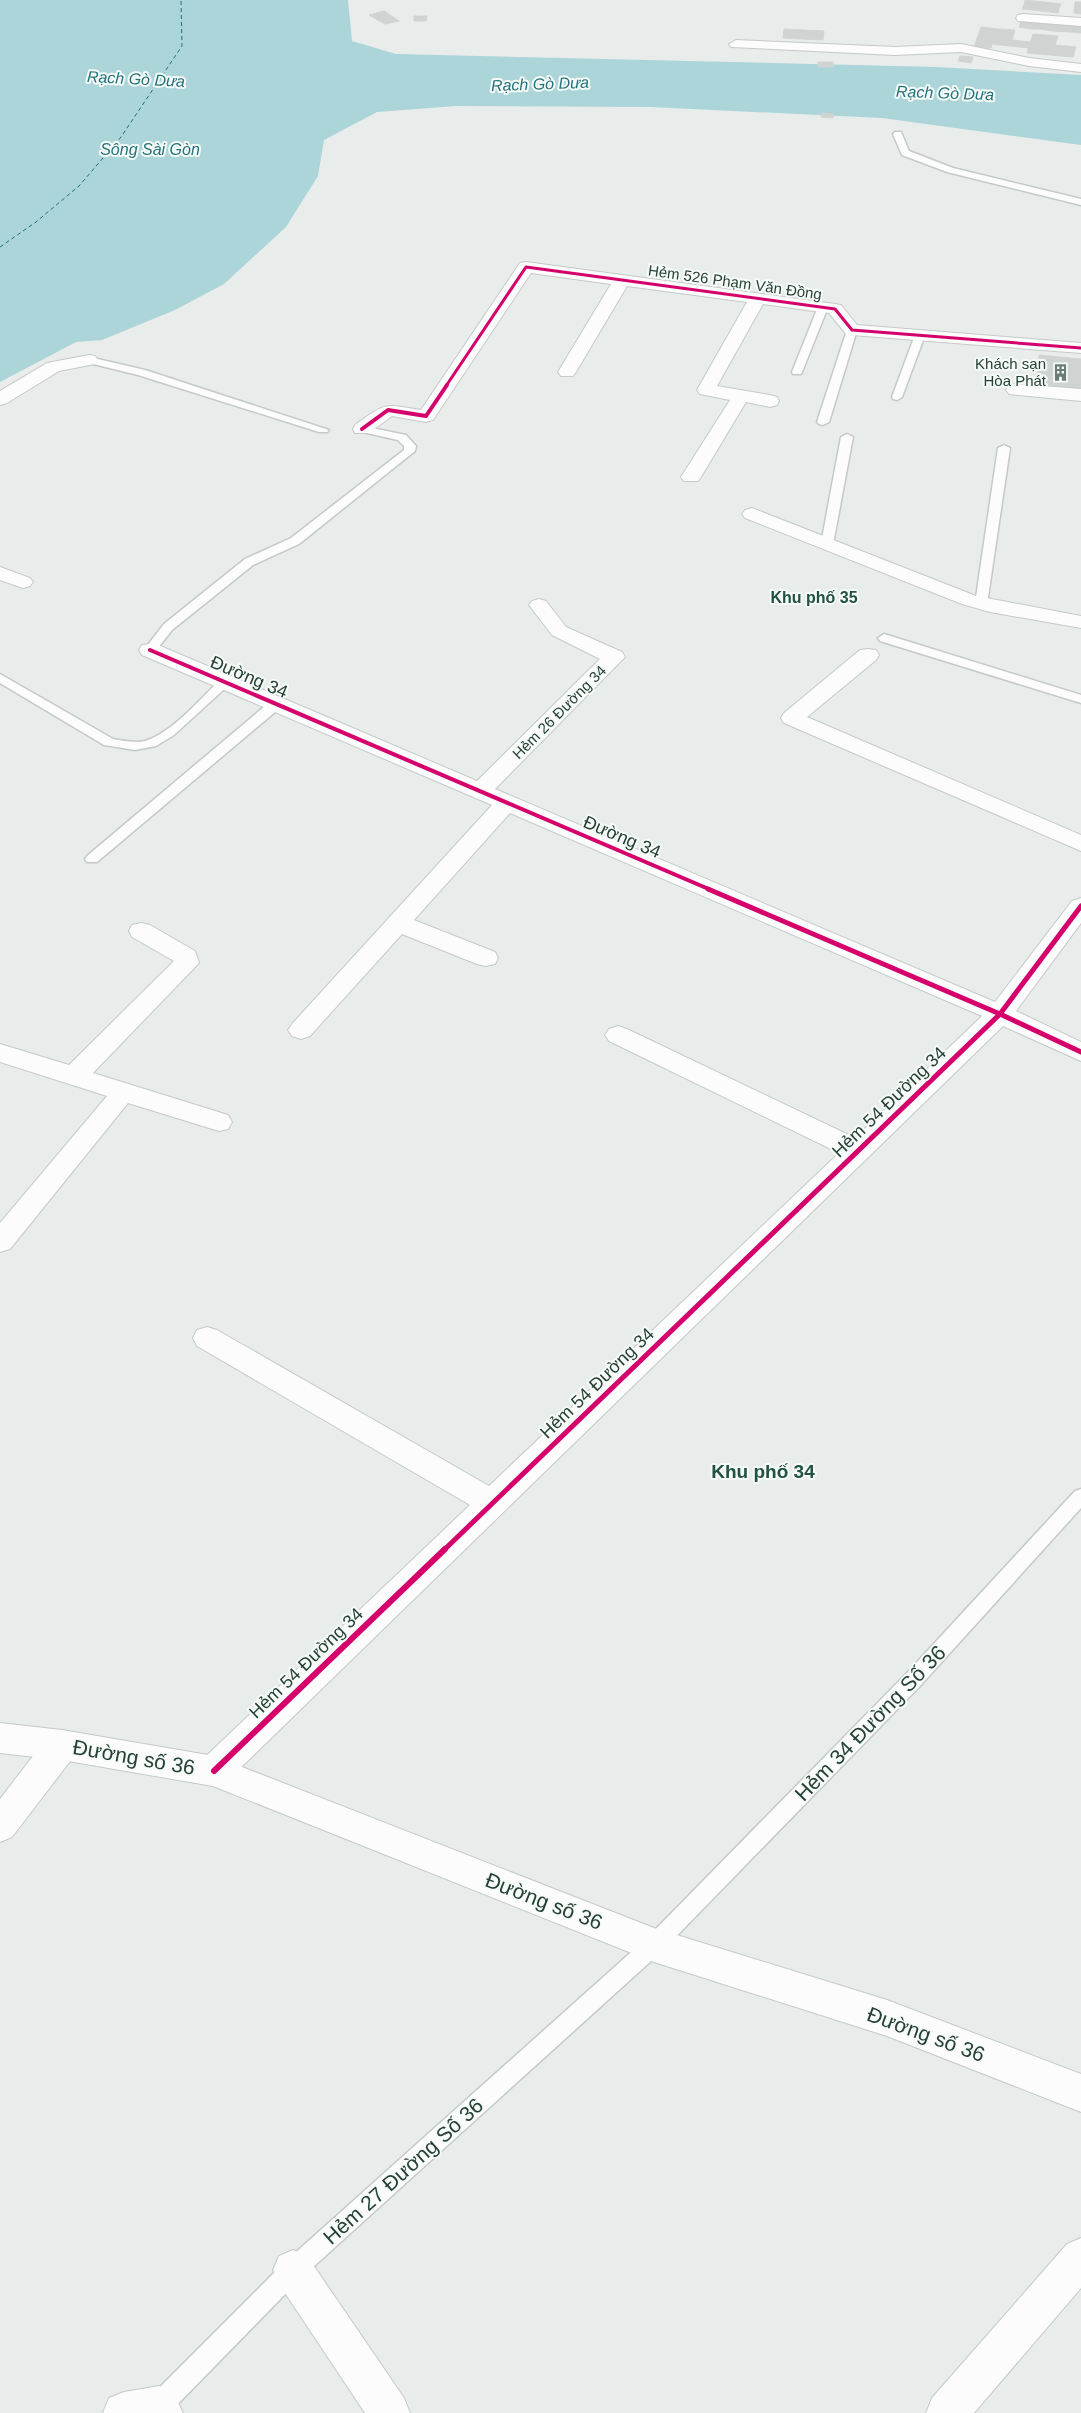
<svg xmlns="http://www.w3.org/2000/svg" width="1081" height="2413" viewBox="0 0 1081 2413" font-family="Arial,sans-serif">
	<style>
		.water { fill: #abd5d8 }
		.lines { fill: none; stroke-linecap: round; stroke-linejoin: round }
		.ferry { stroke: #21727b; stroke-width: 1; stroke-dasharray: 4 3; stroke-linecap: butt }
		.building { fill: #cfd3d1; stroke: #d0d5d3 }
		.service-casing { stroke: #c5c9c7; stroke-width: 3 }
		.minor-casing { stroke: #c5c9c7; stroke-width: 2 }
		.secondary-casing { stroke: #c4cac7; stroke-width: 2 }
		.service { fill: #fcfcfc; fill-rule: evenodd }
		.minor { fill: #fcfcfc; fill-rule: evenodd }
		.secondary { fill: #fcfcfc; fill-rule: evenodd }
		.cycleway-far3-casing { stroke: #f7fbf8; stroke-width: 5 }
		.cycleway-far2-casing { stroke: #f7fbf8; stroke-width: 6 }
		.cycleway-far1-casing { stroke: #f7fbf8; stroke-width: 8 }
		.cycleway-casing { stroke: #f7fbf8; stroke-width: 9 }
		.cycleway-far3 { stroke: #d6006c; stroke-width: 3 }
		.cycleway-far2 { stroke: #d6006c; stroke-width: 4 }
		.cycleway-far1 { stroke: #d6006c; stroke-width: 5 }
		.cycleway { stroke: #d6006c; stroke-width: 6 }
		.labels { text-anchor: middle; dominant-baseline: central; stroke-width: 4; stroke-linejoin: round; paint-order: stroke }
		.far-street-label { font-size: 15px; fill: #254037; stroke: #f7fbf8 }
		.far-poi-label { font-size: 15px; fill: #254037; stroke: #f7fbf8; text-anchor: end }
		.far-water-label { font-size: 16px; font-style: italic; fill: #21727b; stroke: #f7fbf8 }
		.far-neighbourhood-label { font-size: 16px; font-weight: bold; fill: #215243; stroke: #f7fbf8 }
		.street-label { font-size: 18px; fill: #254037; stroke: #f7fbf8 }
		.neighbourhood-label { font-size: 19px; font-weight: bold; fill: #215243; stroke: #f7fbf8 }
		.near-street-label { font-size: 21px; fill: #254037; stroke: #f7fbf8 }
	</style>
	<rect width="100%" height="100%" fill="#e8ecea"/>
	<path class="water" d="M0,0H348L352,41L396,54L936,67L1081,75V145L882,118L651,107L456,106L377,112L324,140L318,176L286,227L224,284L175,310L102,340L76,342L0,382Z"/>
	<g class="lines">
		<path class="ferry" d="M0,247L36,222L79,186L121,137L182,46L181,0"/>
	</g>
	<g class="building">
		<path d="M1025,0L1044,2L1061,4L1059,8L1024,5Z"/>
		<path d="M1075,2H1081V14L1074,13Z"/>
		<path d="M1024,5L1035,6L1034,10L1022,9Z"/>
		<path d="M1035,6L1059,8L1058,13L1034,10Z"/>
		<path d="M384,11L399,21L385,24L369,15Z"/>
		<path d="M414,16H427L426,21H414Z"/>
		<path d="M1034,19L1042,20L1039,29H1031Z"/>
		<path d="M1042,20L1056,21L1053,31L1039,29Z"/>
		<path d="M1021,21L1033,22L1031,29L1019,27Z"/>
		<path d="M1056,21L1073,23L1070,32L1053,31Z"/>
		<path d="M1073,23L1081,24V33L1070,32Z"/>
		<path d="M981,27L998,29L994,38L978,36Z"/>
		<path d="M784,29L824,31L823,40L783,38Z"/>
		<path d="M998,29L1015,30L1010,46L992,44Z"/>
		<path d="M1033,34L1058,36L1055,45L1076,47L1073,57L1027,53Z"/>
		<path d="M978,36L994,38L991,48L974,47Z"/>
		<path d="M1012,40L1030,42L1028,48L1010,46Z"/>
		<path d="M960,56L973,57L971,63L958,61Z"/>
		<rect x="818" y="62" width="15" height="5"/>
		<path d="M822,113L834,114L833,118L821,117Z"/>
		<path d="M1039,355L1081,359V389L1037,385Z"/>
	</g>
	<g class="lines">
		<defs>
			<g id="service">
				<path d="M895,132H901L909,151L953,168L1081,199V205L947,172L902,155L893,134Z"/>
				<path d="M823,304L828,307L802,372L801,374H793L792,372L818,307Z"/>
				<path d="M852,327L857,330L829,422L823,425L819,424L817,422L847,330Z"/>
				<path d="M920,332L925,335L902,397L897,400L893,399L892,397L915,335Z"/>
				<path d="M89,357L145,370L329,430L327,432H319L138,375L85,362L84,360Z"/>
				<path d="M362,426L406,435L416,446L415,451L299,544L253,565L172,630L154,653H146L144,650L164,624L245,559L291,538L404,450V446L398,440L358,431V427Z"/>
				<path d="M847,434L853,437L833,544L827,548L821,544L841,437Z"/>
				<path d="M1004,445L1010,448L987,604L981,608L975,604L998,448Z"/>
				<path d="M884,634L1081,695V703L880,641L878,638Z"/>
				<path d="M0,674L113,739C123,741 135,743 145,741C172,733 201,698 221,679H231L232,682L174,735L156,746L135,750L104,745L0,683Z"/>
				<path d="M276,700L282,704L281,707L97,862H87L85,859L87,856L271,701Z"/>
				<path d="M1081,1489V1508L920,1686L661,1952L301,2278L169,2413H150L147,2406L150,2397L285,2262L647,1938L906,1674L1075,1491Z"/>
			</g>
			<g id="minor">
				<path d="M1023,14L1081,18V26L1018,21L1016,18L1018,15Z"/>
				<path d="M736,40L895,47L961,44L1029,58L1081,64V72L1029,66L961,52L895,55L731,47L729,44Z"/>
				<path d="M526,262L835,304L841,305L857,325L1081,343V353L852,335L846,334L829,313L763,304L717,386L770,395L777,397L779,401L777,405L770,407L746,402L701,477L698,481H684L681,477L730,400L700,394L697,390L747,302L627,286L576,372L573,376H561L558,372L611,284L531,273L433,420L426,422L392,416L369,433H355L353,429L355,425C387,402 383,404 421,410L520,263Z"/>
				<path d="M89,355L95,356L98,360L95,364L59,371L7,403L0,405V391L47,363Z"/>
				<path d="M1015,384L1081,389V401L1009,394L1006,390L1009,386Z"/>
				<path d="M752,508L976,596L1081,616V628L990,612L962,604L745,518L742,514L745,510Z"/>
				<path d="M0,567L30,578L33,582L30,586L23,588L0,580Z"/>
				<path d="M539,599L546,601L566,627L622,652L625,657L495,789L995,1002L1072,901L1081,898V923L1016,1011L1081,1042V1061L1003,1026L226,1782L214,1786L202,1782L197,1771L202,1760L470,1505L197,1346L193,1338L197,1330L207,1327L217,1330L489,1486L839,1153L609,1041L605,1035L609,1029L618,1026L627,1029L855,1138L982,1016L510,813L414,920L495,952L498,958L495,964L486,966L477,964L402,934L310,1036L301,1039L292,1036L288,1030L292,1024L492,805L142,655L139,650L142,645L150,644L158,645L477,781L600,659L552,635L529,605L532,601Z"/>
				<path d="M868,649L876,650L879,655L876,660L807,717L1081,835V851L784,723L781,718L784,713L860,650Z"/>
				<path d="M141,923L150,925L195,951L199,963L93,1073L228,1115L232,1122L228,1129L219,1131L128,1103L10,1249L0,1252V1223L107,1096L0,1062V1044L69,1065L174,961L132,937L129,931L132,925Z"/>
				<path d="M62,1730L74,1734L79,1745L74,1756L12,1837L0,1842V1799L50,1734Z"/>
				<path d="M1081,2238V2288L974,2413H926L932,2398L1067,2244Z"/>
				<path d="M293,2250L307,2256L404,2398L410,2413H365L279,2284L273,2270L279,2256Z"/>
				<path d="M159,2386L173,2392L183,2413H103L109,2398L124,2392Z"/>
			</g>
			<path id="secondary" d="M0,1723L62,1730L214,1756L654,1928L887,2000L1081,2074V2112L887,2036L654,1962L213,1786L62,1760L0,1753Z"/>
		</defs>
		<use href="#service" class="service-casing"/>
		<use href="#minor" class="minor-casing"/>
		<use href="#secondary" class="secondary-casing"/>
		<use href="#service" class="service"/>
		<use href="#minor" class="minor"/>
		<use href="#secondary" class="secondary"/>
		<defs>
			<path id="cycleway-far3" d="M446,386L526,267L835,309L852,330L1081,348"/>
			<g id="cycleway-far2">
				<path d="M362,429L388,410L426,416L447,385"/>
				<path d="M150,650L711,890"/>
			</g>
			<g id="cycleway-far1">
				<path d="M708,889L1000,1014L1081,1052"/>
				<path d="M444,1550L1000,1014L1081,906"/>
			</g>
			<path id="cycleway" d="M214,1771L445,1549"/>
		</defs>
		<use href="#cycleway-far3" class="cycleway-far3-casing"/>
		<use href="#cycleway-far2" class="cycleway-far2-casing"/>
		<use href="#cycleway-far1" class="cycleway-far1-casing"/>
		<use href="#cycleway" class="cycleway-casing"/>
		<use href="#cycleway-far3" class="cycleway-far3"/>
		<use href="#cycleway-far2" class="cycleway-far2"/>
		<use href="#cycleway-far1" class="cycleway-far1"/>
		<use href="#cycleway" class="cycleway"/>
	</g>
	<defs>
		<symbol id="building-bare" viewBox="-9 -9 18 18"><path d="M-4-6H4V6H1V3H-1V6H-4ZM-2.5-4.3h1.7v1.8h-1.7ZM.8-4.3h1.7v1.8H.8ZM-2.5-1h1.7V.8h-1.7ZM.8-1h1.7V.8H.8Z" fill="#697c76" stroke="#f7fbf8" stroke-width="2.5" paint-order="stroke"/></symbol>
	</defs>
	<g fill-rule="evenodd">
		<use href="#building-bare" x="1048" y="360" width="25" height="25"/>
	</g>
	<g class="labels">
		<g class="far-street-label">
			<text transform="translate(735 282) rotate(8)">Hẻm 526 Phạm Văn Đồng</text>
			<text transform="translate(559 712) rotate(-45)">Hẻm 26 Đường 34</text>
		</g>
		<g class="far-poi-label">
			<text x="1046" y="363">Khách sạn<tspan x="1046" dy="17">Hòa Phát</tspan></text>
		</g>
		<g class="far-water-label">
			<text transform="translate(136 79) rotate(3)">Rạch Gò Dưa</text>
			<text transform="translate(540 84) rotate(-2)">Rạch Gò Dưa</text>
			<text transform="translate(945 93) rotate(2)">Rạch Gò Dưa</text>
			<text x="150" y="149">Sông Sài Gòn</text>
		</g>
		<g class="far-neighbourhood-label">
			<text x="814" y="597">Khu phố 35</text>
		</g>
		<g class="street-label">
			<text transform="translate(249 677) rotate(23)">Đường 34</text>
			<text transform="translate(622 837) rotate(23)">Đường 34</text>
			<text transform="translate(889 1102) rotate(-44)">Hẻm 54 Đường 34</text>
			<text transform="translate(597 1383) rotate(-44)">Hẻm 54 Đường 34</text>
			<text transform="translate(306 1663) rotate(-44)">Hẻm 54 Đường 34</text>
		</g>
		<g class="neighbourhood-label">
			<text x="763" y="1471">Khu phố 34</text>
		</g>
		<g class="near-street-label">
			<text transform="translate(870 1723) rotate(-46)">Hẻm 34 Đường Số 36</text>
			<text transform="translate(134 1757) rotate(10)">Đường số 36</text>
			<text transform="translate(544 1901) rotate(21)">Đường số 36</text>
			<text transform="translate(926 2034) rotate(20)">Đường số 36</text>
			<text transform="translate(403 2171) rotate(-42)">Hẻm 27 Đường Số 36</text>
		</g>
	</g>
</svg>
